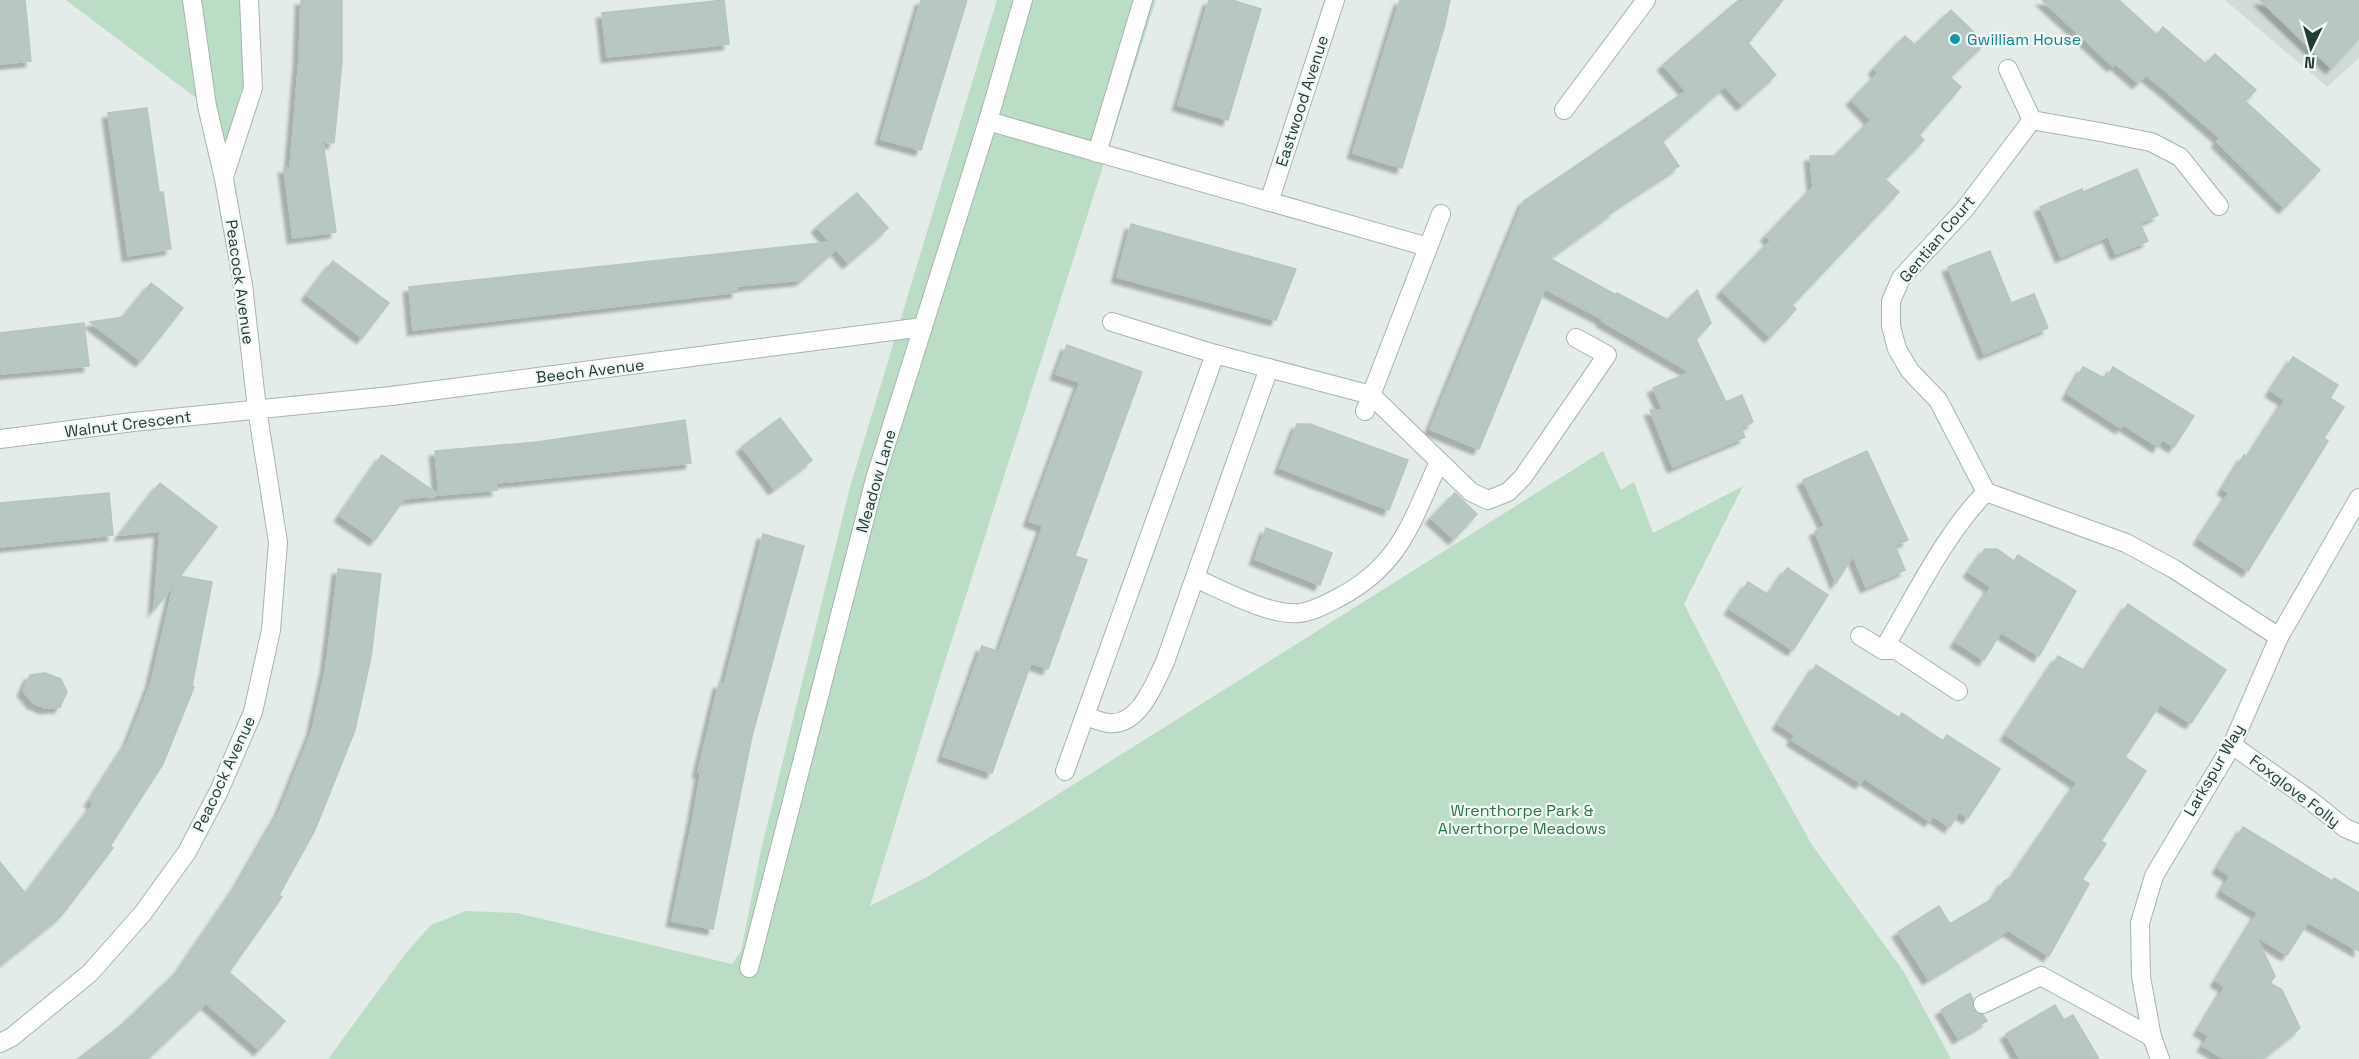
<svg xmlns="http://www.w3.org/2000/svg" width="2359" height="1059" viewBox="0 0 2359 1059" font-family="'Space Grotesk',sans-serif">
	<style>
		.built { fill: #d1dcd7 }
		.green { fill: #bcddc5 }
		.building { fill: #b8c7c1; stroke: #b5c6bf; stroke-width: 1.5; filter: url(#shadow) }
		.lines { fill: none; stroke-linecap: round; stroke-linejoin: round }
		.service-casing { stroke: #a6b4af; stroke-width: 20 }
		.minor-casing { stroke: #a6b4af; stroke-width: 20 }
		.service { stroke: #fff; stroke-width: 18 }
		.minor { stroke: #fff; stroke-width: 18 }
		.culture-dot { fill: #0f9aa8; stroke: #f3f9f6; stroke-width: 2 }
		.labels { text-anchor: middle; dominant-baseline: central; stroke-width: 4.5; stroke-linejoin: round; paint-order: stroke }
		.culture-label { font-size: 16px; fill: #0d838f; stroke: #f3f9f6; text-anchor: start }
		.street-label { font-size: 16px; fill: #233d36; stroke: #f3f9f6 }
		.park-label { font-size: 16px; fill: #2e7348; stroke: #f3f9f6 }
	</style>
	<defs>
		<filter id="shadow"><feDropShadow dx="-5.5" dy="5.5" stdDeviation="1.5" flood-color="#0004"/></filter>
	</defs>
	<rect width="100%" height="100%" fill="#e3ece8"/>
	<path class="built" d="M2225,0H2359V58L2327,87Z"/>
	<g class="green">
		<path d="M66,0H249L253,88L224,179L207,106Z"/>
		<path d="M997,0H1156L941,674L870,906L925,878L1603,451L1621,490L1634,482L1653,533L1743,486L1684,604L1756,744L1812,845L1904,972L1951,1059H328L406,953L431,925L466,911L517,913L732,964L741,951L761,850L850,487Z"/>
	</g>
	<g class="building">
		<path d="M0,0H25L31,61L0,64Z"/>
		<path d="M301,0H342V61L334,143L323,142L336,232L293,238L284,168H290L299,60Z"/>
		<path d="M724,0L729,44L607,57L602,13Z"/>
		<path d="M921,0H967L921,150L881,139Z"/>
		<path d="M1209,0H1232L1261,9L1228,120L1178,105Z"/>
		<path d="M1400,0H1450L1444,28L1402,168L1353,153Z"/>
		<path d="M1739,0H1783L1748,43L1776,75L1742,105L1725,86L1662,141L1679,166L1613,209L1614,211L1549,258L1616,295L1617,293L1668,320L1697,290L1711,323L1696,339L1726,402L1742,395L1753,422L1741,428L1745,437L1673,467L1650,410H1663L1653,388L1690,372L1602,321L1603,319L1545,289L1479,449L1430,429L1524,201L1686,91L1663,65Z"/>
		<path d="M2042,0H2119L2157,35L2163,27L2206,64L2215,54L2256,90L2245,101L2320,170L2284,208L2217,142L2220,138L2167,92L2146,75L2138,83L2115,63L2113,66Z"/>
		<path d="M2260,0H2359V38L2331,68Z"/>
		<path d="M1951,10L1985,43L1950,77L1961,87L1919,135L1924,140L1885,179L1899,192L1792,305L1796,309L1770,337L1722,291L1771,240L1766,236L1813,187L1810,156H1835L1871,120L1852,100L1878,73L1874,69L1905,36L1915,45Z"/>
		<path d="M147,108L159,192H163L171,249L128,256L108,113Z"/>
		<path d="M2137,169L2158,215L2140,223L2148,241L2116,254L2108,236L2061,257L2040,207L2082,189L2083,192Z"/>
		<path d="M857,193L888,228L848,263L836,249L801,280L737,286V292L413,330L409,287L830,242L817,227Z"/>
		<path d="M1131,224L1296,269L1276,320L1117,277Z"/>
		<path d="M1990,251L2011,303L2034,294L2048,328L1984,354L1948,267Z"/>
		<path d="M333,261L389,303L362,338L307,295Z"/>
		<path d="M151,283L183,308L141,361L90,322L124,317Z"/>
		<path d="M84,323L89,366L0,374V333Z"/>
		<path d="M1067,345L1142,372L1075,556L1087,560L1048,669L1031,663L992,773L943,756L982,646L999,652L1043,526L1029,521L1080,382L1056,374Z"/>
		<path d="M2293,357L2338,385L2330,398L2344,407L2324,438L2328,441L2248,571L2199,539L2229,493L2223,489L2244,455L2248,458L2285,400L2271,391Z"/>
		<path d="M2083,367L2106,379L2113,367L2194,416L2174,447L2162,439L2158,447L2123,424L2121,428L2068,394Z"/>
		<path d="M780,418L812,460L774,489L742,447Z"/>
		<path d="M685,420L691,463L496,483L497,490L439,495L435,451L537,442Z"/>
		<path d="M1297,424H1310L1408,460L1389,510L1280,468Z"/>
		<path d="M1867,451L1908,540L1895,545L1905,570L1866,587L1853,556L1836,583L1815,531L1825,526L1803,480Z"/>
		<path d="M382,455L439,495L404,499L375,540L340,516Z"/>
		<path d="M160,483L217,527L180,576L212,582L192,686L194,687L163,764L110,846L113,848L61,916L0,965V862L26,894L94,804L90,801L128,742L151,683L174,584L154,610L160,531L120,535Z"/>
		<path d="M109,493L113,535L0,547V503Z"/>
		<path d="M1455,493L1477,514L1454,539L1431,518Z"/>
		<path d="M1266,528L1332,553L1320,585L1255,559Z"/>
		<path d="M763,534L804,546L752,736L713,929L672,921L693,818L701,772H698L719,683L724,685Z"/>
		<path d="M1985,549H1997L2014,561L2018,555L2076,591L2039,656L2001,632L1984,660L1956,642L1991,587L1969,572Z"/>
		<path d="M1787,568L1828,595L1793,650L1730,609L1748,582L1769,595Z"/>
		<path d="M338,569L381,574L371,657L355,730L315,830L279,895L282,897L229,972L285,1021L259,1050L206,1003L147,1059H78L123,1024L180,969L238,884L280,811L312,731L326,667Z"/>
		<path d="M2128,604L2226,670L2191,723L2160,704L2125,757L2146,771L2101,841L2106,844L2082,879L2089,884L2049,956L2008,930L1928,979L1898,932L1939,906L1950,924L1994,898L2004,881L2012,878L2077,783L2006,735L2058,656L2085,671Z"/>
		<path d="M1816,665L1899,718L1902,713L1943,741L1947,735L2000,769L1968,818L1959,812L1950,827L1933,816L1930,821L1864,778L1861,783L1792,740L1795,735L1778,724Z"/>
		<path d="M45,673L61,679L67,692L60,707L45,708L33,703L23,691L30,675Z"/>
		<path d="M2243,827L2332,881L2334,878L2359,893V951L2308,922L2287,955L2256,936L2275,976L2270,983L2282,990L2300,1028L2262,1059H2225L2203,1046L2209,1036L2199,1030L2225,987L2216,981L2258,913L2222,891L2230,876L2218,868Z"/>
		<path d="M1970,993L1973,999V1009L1983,1015L1987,1021L1958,1038L1941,1010Z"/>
		<path d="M2055,1005L2064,1020L2073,1015L2099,1059H2020L2006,1034Z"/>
	</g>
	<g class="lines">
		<defs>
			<g id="service">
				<path d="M2100,132L2151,142L2180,157L2219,206"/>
				<path d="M1112,322L1215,354L1371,395L1471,492L1488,500L1508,492L1523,477L1607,355L1576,338"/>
				<path d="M1195,578C1223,590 1269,616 1299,613C1312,612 1326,604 1338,598C1401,565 1411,522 1439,462"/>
				<path d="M1085,716C1092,718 1100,722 1108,723C1139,727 1154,684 1165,662L1269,368"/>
				<path d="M1065,771L1215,354"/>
				<path d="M1983,1004L2041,976L2152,1037"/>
			</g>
			<g id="minor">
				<path d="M2008,69L2032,120L2100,132"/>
				<path d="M1564,110L1646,0"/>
				<path d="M2032,120L1964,210L1901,278L1891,301V326L1897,349L1910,371L1938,400L1986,492L2126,543L2174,569L2279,637"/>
				<path d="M988,121L1428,247"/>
				<path d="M1097,153L1143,0"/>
				<path d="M224,177L253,88L249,0"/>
				<path d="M1269,202L1335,0"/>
				<path d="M1365,411L1441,214"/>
				<path d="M0,439L133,422L391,396L923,327"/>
				<path d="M1860,636L1883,650H1896L1958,691"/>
				<path d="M1883,650C1915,597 1943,536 1986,492"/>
				<path d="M2232,745L2310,800L2345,828L2359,834"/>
				<path d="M749,968L875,479L988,121L1023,0"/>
				<path d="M0,1043L12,1037L90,973L143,913L187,852L219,791L253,712L271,630L278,542L257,409L243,285L224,179L207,106L192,0"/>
				<path d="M2160,1059L2152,1037L2141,977L2140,923L2154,876L2232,745L2279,637L2359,498"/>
			</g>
		</defs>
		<use href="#service" class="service-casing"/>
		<use href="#minor" class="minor-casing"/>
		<use href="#service" class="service"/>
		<use href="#minor" class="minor"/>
	</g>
	<circle class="culture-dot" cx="1955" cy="39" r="6"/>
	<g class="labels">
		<g class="culture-label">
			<text x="1967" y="39">Gwilliam House</text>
		</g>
		<g class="street-label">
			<text transform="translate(1302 101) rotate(-72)">Eastwood Avenue</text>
			<text transform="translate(1937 239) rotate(-50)">Gentian Court</text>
			<text transform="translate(240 282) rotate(82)">Peacock Avenue</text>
			<text transform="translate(590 371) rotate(-7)">Beech Avenue</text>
			<text transform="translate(128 424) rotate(-7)">Walnut Crescent</text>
			<text transform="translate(876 481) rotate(-74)">Meadow Lane</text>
			<text transform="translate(2214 770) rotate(-60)">Larkspur Way</text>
			<text transform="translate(224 774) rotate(-65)">Peacock Avenue</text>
			<text transform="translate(2295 791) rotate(37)">Foxglove Folly</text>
		</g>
		<g class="park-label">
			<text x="1522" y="810">Wrenthorpe Park &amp;<tspan x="1522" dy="18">Alverthorpe Meadows</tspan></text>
		</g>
	</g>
	<g transform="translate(2311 48) rotate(185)" stroke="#f3f9f6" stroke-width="4.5" paint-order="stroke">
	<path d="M0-4.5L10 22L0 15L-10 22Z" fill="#233d36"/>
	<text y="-9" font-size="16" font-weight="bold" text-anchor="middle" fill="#233d36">N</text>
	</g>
</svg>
